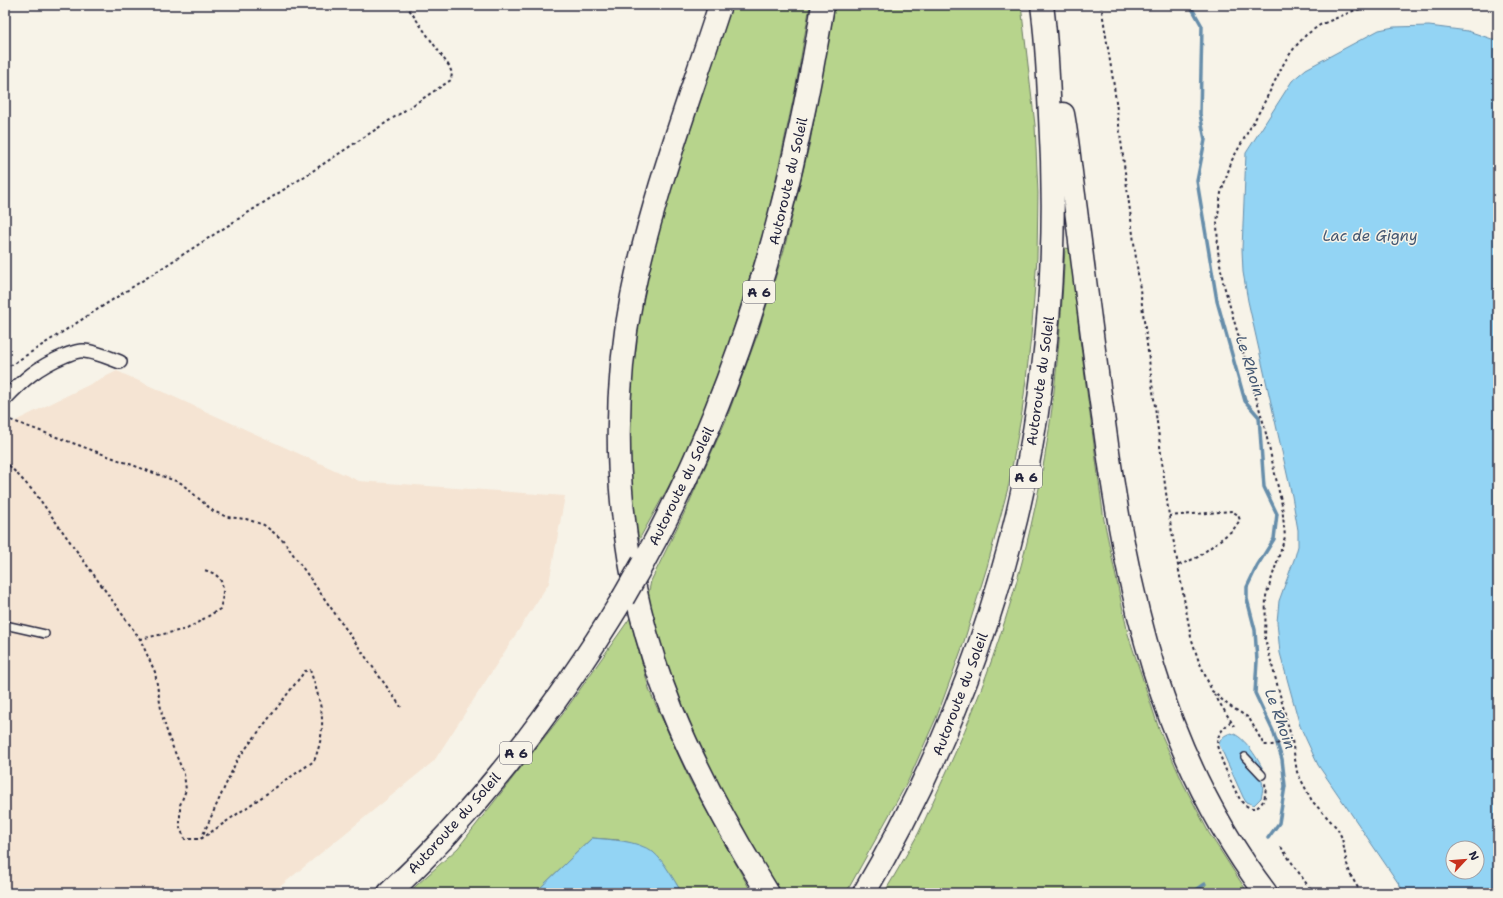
<svg xmlns="http://www.w3.org/2000/svg" width="1503" height="898" viewBox="0 0 1503 898" font-family="'Shantell Sans',sans-serif">
	<style>
		.built { fill: #f5e4d3 }
		.green { fill: #b7d48c; stroke: #6c7b64 }
		.water { fill: #93d4f4; stroke: #668daa; fill-rule: evenodd }
		.lines { fill: none; stroke-linecap: round; stroke-linejoin: round }
		.stream { stroke: #668daa; stroke-width: 3.5 }
		.lane-casing { stroke: #22223b; stroke-width: 10 }
		.street-casing { stroke: #22223b; stroke-width: 16 }
		.highway-casing { stroke: #22223b; stroke-width: 25 }
		.path { stroke: #22223b; stroke-width: 2; stroke-dasharray: 3 3; stroke-linecap: butt }
		.lane { stroke: #f7f3e8; stroke-width: 7 }
		.street { stroke: #f7f3e8; stroke-width: 13 }
		.highway { stroke: #f7f3e8; stroke-width: 22 }
		.highway-bridge-casing { stroke: #22223b; stroke-width: 25; stroke-linecap: butt }
		.highway-bridge { stroke: #f7f3e8; stroke-width: 22 }
		.labels { text-anchor: middle; dominant-baseline: central; stroke-width: 3; stroke-linejoin: round; paint-order: stroke }
		.shield { fill: #f7f3e8; stroke: #62616f; stroke-width: 1 }
		.shield-label { font-size: 13px; font-weight: bold; fill: #22223b }
		.street-label { font-size: 14px; fill: #22223b; stroke: #f7f3e8 }
		.water-label { font-size: 15px; font-style: italic; fill: #445772; stroke: #f7f3e8 }
	</style>
	<rect width="100%" height="100%" fill="#f7f3e8"/>
	<filter id="ink" filterUnits="userSpaceOnUse"><feTurbulence type="fractalNoise" baseFrequency=".025" numOctaves="2"/><feDisplacementMap in="SourceGraphic" scale="8" xChannelSelector="R" yChannelSelector="G"/><feConvolveMatrix kernelMatrix="1 2 1 2 8 2 1 2 1" color-interpolation-filters="sRGB"/></filter>
	<g filter="url(#ink)">
		<path class="built" d="M117,371L359,481L565,496L549,583L434,761L272,893H5V426Z"/>
		<g class="green">
			<path d="M731,5H810L795,91L767,221L725,356L685,457L636,545L626,421L639,309L669,186Z"/>
			<path d="M835,5H1021L1035,125L1038,193L1037,258L1031,337L1022,412L1009,484L987,567L962,648L937,716L908,781L846,893H778L718,790L686,719L661,657L647,600L651,581L690,501L726,420L757,336L784,250L810,142Z"/>
			<path d="M1065,248L1072,249L1079,332L1104,520L1128,634L1159,729L1183,783L1209,833L1248,893H884C896,873 907,854 918,834C926,818 933,801 941,784C985,690 1019,590 1039,488C1055,409 1061,328 1065,248Z"/>
			<path d="M630,618L650,692L690,781L752,893H682L666,868L637,845L619,840L592,838L535,893H408L458,848L562,715Z"/>
		</g>
		<g class="water">
			<path d="M1429,26L1468,31L1498,41V893H1405L1318,765L1300,726L1280,653L1277,622L1279,601L1295,557L1298,546V530L1292,496L1248,301L1243,272L1242,249L1246,153L1292,81L1306,69L1379,30L1394,27ZM1453,848H1477V872H1453Z"/>
			<path d="M1231,733C1245,736 1259,761 1265,773L1260,777C1264,783 1263,791 1261,798L1254,805L1246,802L1243,797L1219,744C1221,738 1224,735 1231,733Z"/>
			<path d="M592,838C612,840 636,840 653,852C665,862 673,879 682,893H535Z"/>
		</g>
		<g class="lines">
			<g class="stream">
				<path d="M1190,5L1202,26L1200,114L1205,140L1197,181L1217,301L1245,401L1259,417L1264,487L1277,514L1274,539L1257,566L1247,587V599L1255,630L1257,661L1255,693L1273,731L1282,759L1285,786L1279,823L1268,838"/>
				<path d="M1192,893L1205,884"/>
			</g>
			<defs>
				<g id="lane">
					<path d="M5,625L45,634"/>
					<path d="M1245,757L1262,775"/>
				</g>
				<path id="street" d="M5,399C24,379 38,367 64,356C70,354 77,350 84,351C97,352 109,358 120,362"/>
				<g id="highway">
					<path d="M720,5C689,101 652,197 632,296C605,434 620,580 672,710C698,774 732,835 768,893"/>
					<path d="M1063,114C1068,141 1070,168 1074,195C1084,271 1093,347 1104,423C1127,593 1160,753 1266,893"/>
					<path d="M643,563C741,386 791,204 823,5"/>
					<path d="M389,893C481,807 558,705 623,598"/>
					<path d="M864,893C1005,654 1067,392 1050,116C1048,79 1047,42 1042,5"/>
				</g>
			</defs>
			<use href="#lane" class="lane-casing"/>
			<use href="#street" class="street-casing"/>
			<use href="#highway" class="highway-casing"/>
			<g class="path">
				<path d="M1101,5L1114,86L1169,516L1191,637L1198,659L1212,691L1228,705L1249,718L1264,745H1272L1292,740"/>
				<path d="M5,369L305,176L451,80L452,73L449,66L406,5"/>
				<path d="M5,418L181,483L213,511L227,517L246,519L264,525L283,540L401,707"/>
				<path d="M5,461L35,493L140,639L155,672L162,715L169,738L184,774L186,790L180,805V828L185,839H201L314,761C328,726 322,705 310,670L305,671L237,760L201,839"/>
				<path d="M1169,516L1232,511L1238,515L1240,520L1233,530L1198,557L1177,566"/>
				<path d="M140,639L187,629L220,609C225,590 226,575 204,570"/>
				<path d="M1214,694L1234,726"/>
				<path d="M1231,721C1223,729 1217,734 1217,745C1219,756 1236,795 1242,802C1247,808 1256,811 1261,804C1266,798 1266,791 1265,783"/>
				<path d="M1281,847L1313,893"/>
				<path d="M1361,893L1351,876L1347,864L1342,838L1337,828L1312,801L1297,772L1292,740L1265,639L1266,596L1285,537L1282,505L1264,425L1223,282L1218,251L1217,222L1221,193L1232,160L1262,107L1285,61L1295,47L1306,35L1320,25L1353,11L1374,5"/>
			</g>
			<use href="#lane" class="lane"/>
			<use href="#street" class="street"/>
			<use href="#highway" class="highway"/>
			<defs>
				<path id="highway-bridge" d="M623,598L643,563"/>
			</defs>
			<use href="#highway-bridge" class="highway-bridge-casing"/>
			<use href="#highway-bridge" class="highway-bridge"/>
		</g>
	</g>
	<g class="labels">
		<g class="shield">
			<rect x="743" y="281" width="32" height="22" rx="3"/>
			<rect x="1010" y="466" width="32" height="22" rx="3"/>
			<rect x="500" y="742" width="32" height="22" rx="3"/>
		</g>
		<g class="shield-label">
			<text x="759" y="292">A 6</text>
			<text x="1026" y="477">A 6</text>
			<text x="516" y="753">A 6</text>
		</g>
		<g class="street-label">
			<text transform="translate(788 181) rotate(-77)">Autoroute du Soleil</text>
			<text transform="translate(1040 381) rotate(-82)">Autoroute du Soleil</text>
			<text transform="translate(681 486) rotate(-64)">Autoroute du Soleil</text>
			<text transform="translate(960 694) rotate(-69)">Autoroute du Soleil</text>
			<text transform="translate(454 823) rotate(-48)">Autoroute du Soleil</text>
		</g>
		<g class="water-label">
			<text x="1370" y="236">Lac de Gigny</text>
			<text transform="translate(1250 366) rotate(72)">Le Rhoin</text>
			<text transform="translate(1280 719) rotate(70)">Le Rhoin</text>
		</g>
	</g>
	<rect width="1503" height="898" fill="none" stroke="#f7f3e8" stroke-width="20"/>
	<rect x="10" y="10" width="1483" height="878" fill="none" stroke="#22223b" stroke-width="1.5" filter="url(#ink)"/>
	<g transform="translate(1465 860) rotate(64)"><circle r="19" fill="#f7f3e8" stroke="#a29fa3"/>
	<path d="M0-3L7 15L0 10L-7 15Z" fill="#c8321e"/>
	<text y="-6" font-size="11" font-weight="bold" text-anchor="middle" fill="#22223b">N</text>
	</g>
</svg>
